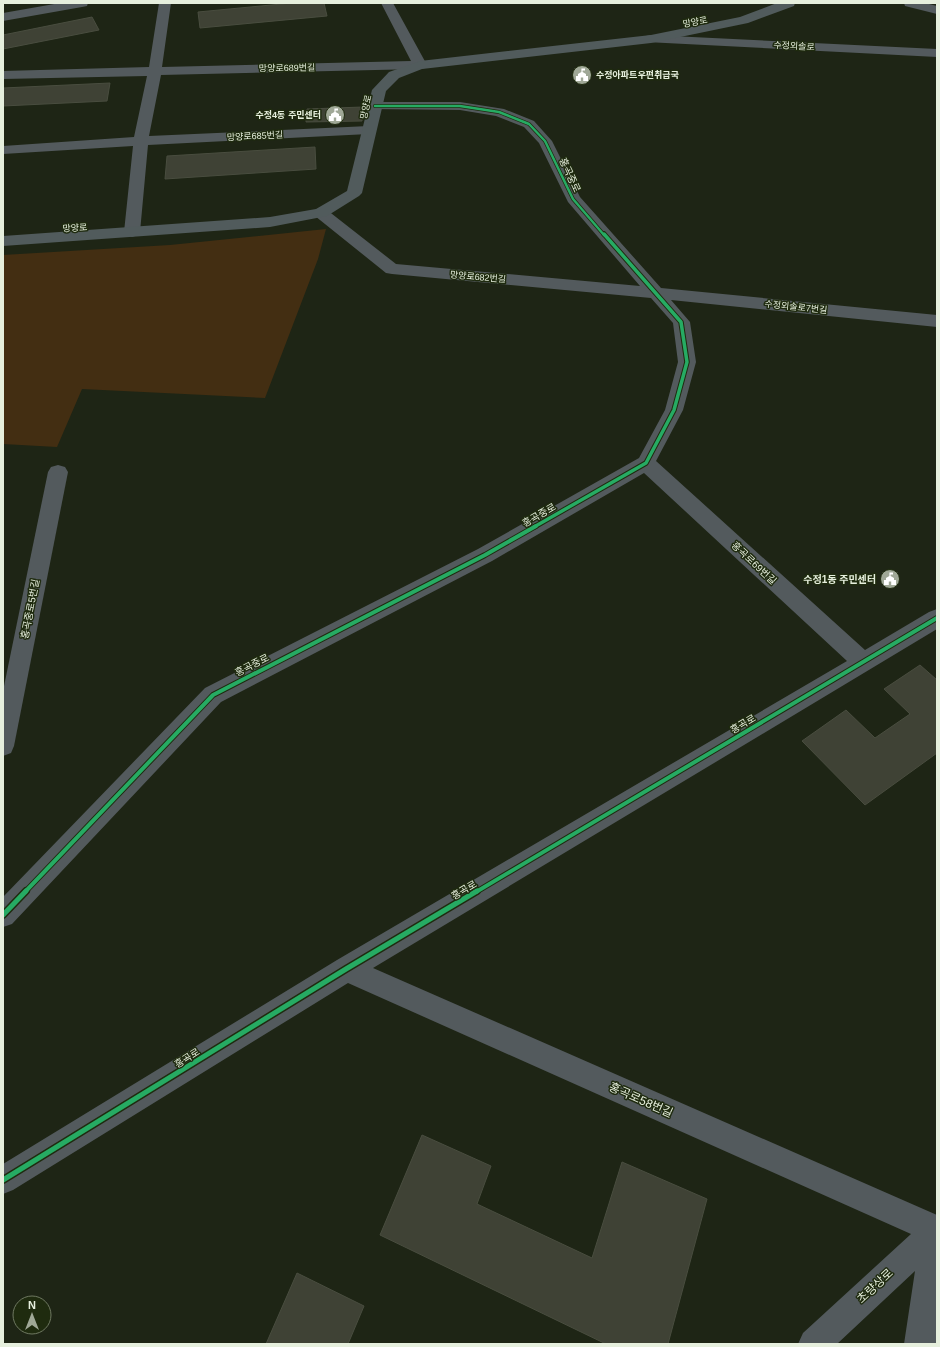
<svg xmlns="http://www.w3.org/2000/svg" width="940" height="1347" viewBox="0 0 940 1347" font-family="Helvetica,'Noto Sans KR',sans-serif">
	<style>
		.green { fill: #432e12 }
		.building { fill: #3f4235; stroke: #494d3f }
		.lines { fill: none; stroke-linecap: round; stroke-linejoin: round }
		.minor { fill: #535a5d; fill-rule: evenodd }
		.major { fill: #515b5c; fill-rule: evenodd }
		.cycleway-far3-casing { stroke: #1f2b0f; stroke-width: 4 }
		.cycleway-far2-casing { stroke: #1f2b0f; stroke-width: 5.5 }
		.cycleway-far1-casing { stroke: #1f2b0f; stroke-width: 6 }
		.cycleway-casing { stroke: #1f2b0f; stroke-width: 8 }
		.cycleway-far3 { stroke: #26ab63; stroke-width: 2.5 }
		.cycleway-far2 { stroke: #26ab63; stroke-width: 3.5 }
		.cycleway-far1 { stroke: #26ab63; stroke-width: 4 }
		.cycleway { stroke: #26ab63; stroke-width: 5 }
		.labels { text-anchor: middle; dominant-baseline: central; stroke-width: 3; stroke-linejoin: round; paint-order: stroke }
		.far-street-label { font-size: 9px; fill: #e6efdd; stroke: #1f2b0f }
		.far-poi-label { font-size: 9px; font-weight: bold; fill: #e6efdd; stroke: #1f2b0f; text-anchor: start }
		.street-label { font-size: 10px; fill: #e6efdd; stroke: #1f2b0f }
		.poi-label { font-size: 10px; font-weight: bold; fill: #e6efdd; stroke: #1f2b0f; text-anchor: end }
		.near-street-label { font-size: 12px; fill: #e6efdd; stroke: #1f2b0f }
	</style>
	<rect width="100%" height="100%" fill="#1e2515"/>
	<path class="green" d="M326,229L318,259L265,398L82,389L57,447L3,444V255L170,245Z"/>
	<g class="building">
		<path d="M292,3H324L327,16L200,28L198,12Z"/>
		<path d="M92,17L99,30L3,49V35Z"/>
		<path d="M110,83L107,101L3,106V88Z"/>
		<path d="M363,107L362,121L306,122L307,109Z"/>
		<path d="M315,147L316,169L165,179L167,156Z"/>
		<path d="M920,665L937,680V753L865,805L802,741L846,710L875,738L910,714L884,689Z"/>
		<path d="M422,1135L491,1166L477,1204L592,1258L622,1162L707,1199L668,1344H606L380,1235Z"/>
		<path d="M297,1273L364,1306L348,1344H266Z"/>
	</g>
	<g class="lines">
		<g class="minor">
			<path d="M60,3H88L87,6L82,7L3,21V13Z"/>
			<path d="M159,3H171L162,67L411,61L381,3H393L427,65L425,68L420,69L161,75L149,136L369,126L374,127L376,130L374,133L369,134L148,145L140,232L138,235L132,237L126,235L124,232L133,146L3,154V146L134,137L147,76L3,79V71L149,67Z"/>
			<path d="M904,3H925L937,6V14L905,6Z"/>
			<path d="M651,35L937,49V57L646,42L644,39L646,36Z"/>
			<path d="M375,102H460L504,109L534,121L552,141L580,197L661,288L937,315V327L671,300L690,322L696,362L683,410L656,461L865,650L929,612L937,609V629L373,968L937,1215V1333L936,1344H904L915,1271L837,1344H798L803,1333L911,1234L348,983L13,1190L3,1194V1164L337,960L847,661L644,473L492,561L221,702L12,924L3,927V897L205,688L478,549L639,458L665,410L678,362L673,323L651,298L392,274L386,273L315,216L313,213L315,210L321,208L327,210L396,264L640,286L568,202L539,143L524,127L496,116L460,110L370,109L368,106L370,103Z"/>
			<path d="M58,465L65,467L68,472L14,746L11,753L3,756V691L48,472L51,467Z"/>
		</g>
		<path class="major" d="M777,3H795L794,6L748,23L651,43L422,69L399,78L386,91L362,193L359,196L327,216L270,227L3,246V236L270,217L316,209L347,191L372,90L389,72L420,61L651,35L740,17Z"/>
		<defs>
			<path id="cycleway-far3" d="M375,106H460L499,112L529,124L545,141L573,199L604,235"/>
			<path id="cycleway-far2" d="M534,527L646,463L674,410L687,362L681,322L604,234"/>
			<g id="cycleway-far1">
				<path d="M25,892L213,695L485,555L536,526"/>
				<path d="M476,892L937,618"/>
			</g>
			<g id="cycleway">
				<path d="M3,915L26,891"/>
				<path d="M3,1180L346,969L477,891"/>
			</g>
		</defs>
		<use href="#cycleway-far3" class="cycleway-far3-casing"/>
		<use href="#cycleway-far2" class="cycleway-far2-casing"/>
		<use href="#cycleway-far1" class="cycleway-far1-casing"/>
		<use href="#cycleway" class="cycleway-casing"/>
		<use href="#cycleway-far3" class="cycleway-far3"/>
		<use href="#cycleway-far2" class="cycleway-far2"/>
		<use href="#cycleway-far1" class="cycleway-far1"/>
		<use href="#cycleway" class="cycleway"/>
	</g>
	<defs>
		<symbol id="civic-disc" viewBox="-11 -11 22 22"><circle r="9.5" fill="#a0a897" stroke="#1f2b0f"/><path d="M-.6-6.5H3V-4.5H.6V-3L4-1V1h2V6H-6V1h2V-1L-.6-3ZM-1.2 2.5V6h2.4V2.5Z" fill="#fff"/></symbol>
	</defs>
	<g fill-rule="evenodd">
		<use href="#civic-disc" x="571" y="64" width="22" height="22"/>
		<use href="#civic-disc" x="324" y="104" width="22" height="22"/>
		<use href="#civic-disc" x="879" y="568" width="22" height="22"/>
	</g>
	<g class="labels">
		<g class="far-street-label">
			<text transform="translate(695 22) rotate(-11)">망양로</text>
			<text transform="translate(794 46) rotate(3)">수정외솔로</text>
			<text transform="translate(287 68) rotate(-1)">망양로689번길</text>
			<text transform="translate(366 107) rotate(-77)">망양로</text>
			<text transform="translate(255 136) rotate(-3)">망양로685번길</text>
			<text transform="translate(75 228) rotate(-4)">망양로</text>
			<text transform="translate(478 277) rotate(5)">망양로682번길</text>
			<text transform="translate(796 307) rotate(6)">수정외솔로7번길</text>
		</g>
		<g class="far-poi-label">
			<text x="596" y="75">수정아파트우편취급국</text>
			<text x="321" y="115" text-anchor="end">수정4동 주민센터</text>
		</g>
		<g class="street-label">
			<text transform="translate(570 175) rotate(65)">홍곡중로</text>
			<text transform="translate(539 515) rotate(-30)">홍곡중로</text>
			<text transform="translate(754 563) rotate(43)">홍곡로69번길</text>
			<text transform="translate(30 609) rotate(-79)">홍곡중로5번길</text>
			<text transform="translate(252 665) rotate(-27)">홍곡중로</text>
			<text transform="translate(743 724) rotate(-31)">홍곡로</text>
			<text transform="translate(464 890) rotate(-31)">홍곡로</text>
			<text transform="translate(187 1058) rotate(-32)">홍곡로</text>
		</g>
		<g class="poi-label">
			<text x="876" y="579">수정1동 주민센터</text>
		</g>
		<g class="near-street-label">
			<text transform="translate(641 1100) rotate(24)">홍곡로58번길</text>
			<text transform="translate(875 1286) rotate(-43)">초량상로</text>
		</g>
	</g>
	<rect width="940" height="1347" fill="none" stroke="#e6efdd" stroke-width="8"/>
	<g transform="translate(32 1315)"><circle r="19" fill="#1f2b0f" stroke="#6f7961"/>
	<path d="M0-3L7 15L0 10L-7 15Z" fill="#a0a897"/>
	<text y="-6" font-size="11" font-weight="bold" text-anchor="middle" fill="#e6efdd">N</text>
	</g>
</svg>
